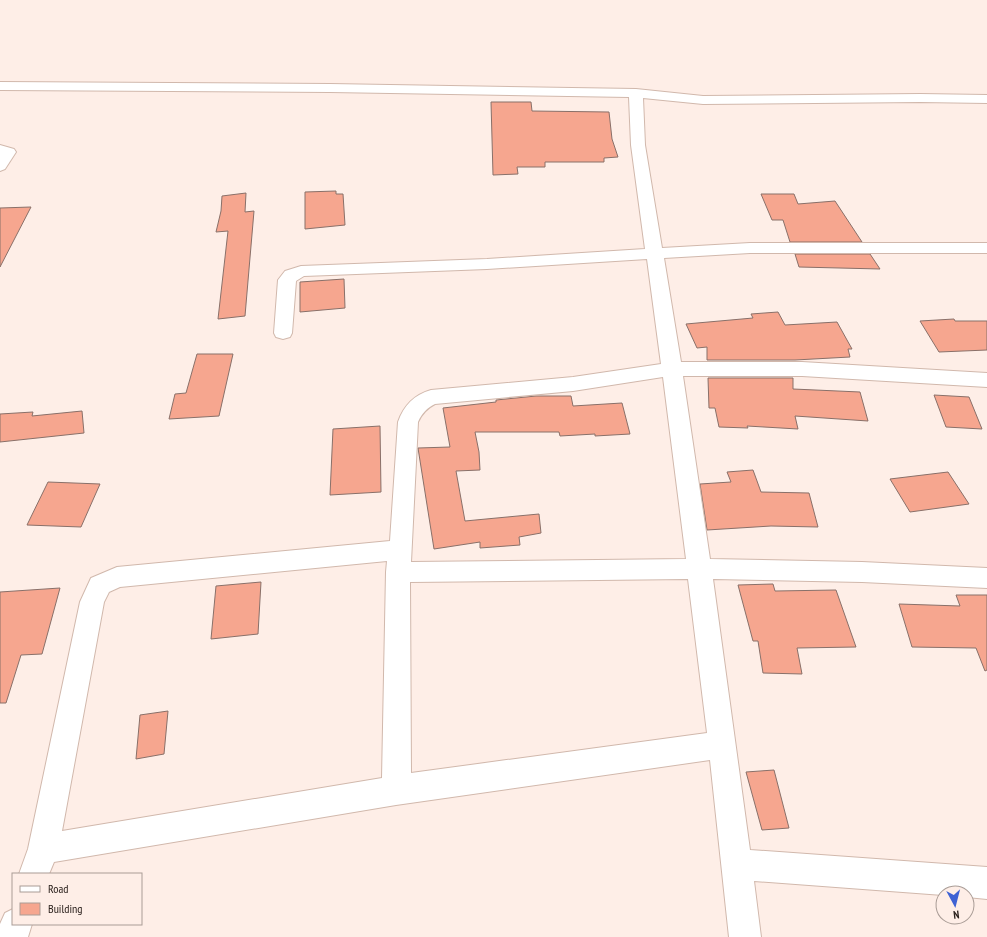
<svg xmlns="http://www.w3.org/2000/svg" width="987" height="937" viewBox="0 0 987 937" font-family="'PT Sans Narrow',sans-serif">
	<style>
		.building { fill: #f6a68f; stroke: #897069 }
		.lines { fill: none; stroke-linecap: round; stroke-linejoin: round }
		.street-casing { stroke: #d1b8ac; stroke-width: 2 }
		.street { fill: #fff; fill-rule: evenodd }
	</style>
	<rect width="100%" height="100%" fill="#feeee7"/>
	<g class="building">
		<path d="M491,102H531L532,111L609,112L612,139L618,157L604,158V162H545V167H517L518,174L493,175Z"/>
		<path d="M336,191V194H343L345,225L305,229V192Z"/>
		<path d="M246,193L245,212L254,211L245,316L218,319L228,231L216,232L221,211L222,196Z"/>
		<path d="M761,194H794L798,204L835,201L862,242H790L783,220H772Z"/>
		<path d="M31,207L0,267V208Z"/>
		<path d="M795,254H870L880,269L799,267Z"/>
		<path d="M344,279L345,308L300,312V282Z"/>
		<path d="M778,312L785,325L837,322L852,349H848L850,357L795,360H707V347L697,348L686,324L753,318L751,314Z"/>
		<path d="M954,319L955,321H987V350L939,352L920,321Z"/>
		<path d="M197,354H233L219,416L169,419L175,394L186,393Z"/>
		<path d="M708,378H793V389L860,392L868,421L795,416L798,429L747,426L748,428L719,427L715,408H709Z"/>
		<path d="M934,395L969,397L982,429L946,427Z"/>
		<path d="M536,396H571L573,406L622,403L630,434L595,436V434L560,436L559,432H475L479,452L480,470L456,471L465,521L539,514L541,533L519,537L520,545L480,548V542L434,549L418,448L450,447L443,408L496,402V400Z"/>
		<path d="M82,411L84,433L0,442V414L33,412L32,416Z"/>
		<path d="M380,426L381,492L330,495L333,429Z"/>
		<path d="M753,470L761,492L809,493L818,527L771,526L707,530L700,484L731,482L727,472Z"/>
		<path d="M948,472L969,504L910,512L890,479Z"/>
		<path d="M48,482L100,484L81,527L27,525Z"/>
		<path d="M261,582L258,634L211,639L216,586Z"/>
		<path d="M773,584L775,591L836,590L856,647L797,648L802,674L763,673L758,641H753L738,585Z"/>
		<path d="M60,588L42,654L21,655L6,703H0V592Z"/>
		<path d="M956,595H987V670L985,671L976,648L912,647L899,604L960,606Z"/>
		<path d="M168,711L164,754L136,759L140,715Z"/>
		<path d="M774,770L789,828L762,830L746,772Z"/>
	</g>
	<g class="lines">
		<defs>
			<g id="street">
				<path d="M0,82L330,84L636,89L703,96L920,94L987,95V103L920,102L703,104L643,98L645,145L662,248L750,243H987V253H750L664,258L681,362H802L987,373V387L802,376H683L710,559L862,562L987,568V588L862,582L713,579L750,850L987,867V899L967,897V893H943V895L754,881L761,937H729L710,760L396,805L54,862L49,874H19L28,849L80,602L91,578L117,567L390,541L398,422C404,405 414,395 431,390L573,377L661,364L647,259L487,269L304,276L296,281L292,333L290,337L283,339L276,337L274,333L278,280L285,271L301,266L487,259L645,249L631,145L629,97L330,92L0,90ZM663,377L686,559L411,562L418,422C422,413 427,408 435,404L573,391ZM387,561L386,572L382,778L62,831L104,602L109,592L120,587ZM688,579L707,733L411,773L410,582Z"/>
				<path d="M0,145L14,149L16,152L5,169L0,171Z"/>
				<path d="M13,909V924H32L28,937H0V924L5,913Z"/>
			</g>
		</defs>
		<use href="#street" class="street-casing"/>
		<use href="#street" class="street"/>
	</g>
	<rect x="12" y="873" width="130" height="52" fill="#feeee7" stroke="#a99c96"/>
	<rect x="20" y="886" width="20" height="6" fill="#ffffff" stroke="#a99c96"/>
	<text x="48" y="893" font-size="12" fill="#2a201c">Road</text>
	<rect x="20" y="903" width="20" height="12" fill="#f6a68f" stroke="#a99c96"/>
	<text x="48" y="913" font-size="12" fill="#2a201c">Building</text>
	<g transform="translate(955 905) rotate(173)"><circle r="19" fill="#feeee7" stroke="#a99c96"/>
	<path d="M0-3L7 15L0 10L-7 15Z" fill="#3f62d4"/>
	<text y="-6" font-size="11" font-weight="bold" text-anchor="middle" fill="#2a201c">N</text>
	</g>
</svg>
